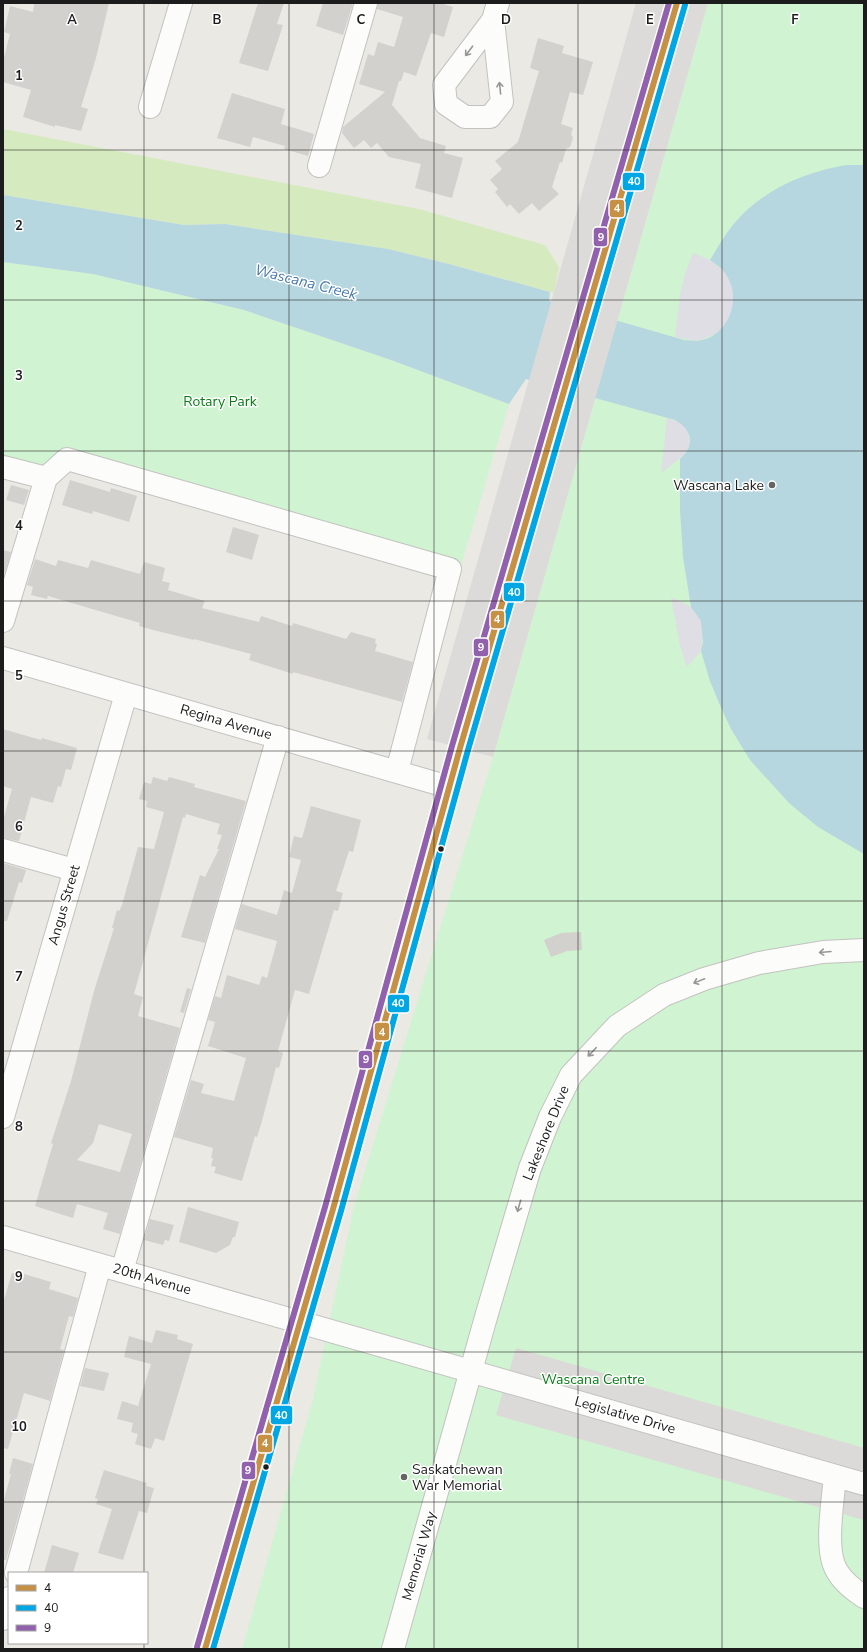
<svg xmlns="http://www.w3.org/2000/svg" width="867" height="1652" viewBox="0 0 867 1652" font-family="'Nunito Sans',sans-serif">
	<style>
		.grass { fill: #d6eac0 }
		.park { fill: #d0f3d1 }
		.parking { fill: #dbdad8 }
		.plaza { fill: #dfdee4 }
		.water { fill: #b6d6e0 }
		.pier { fill: #dcdbd9 }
		.building { fill: #d3d1cd; fill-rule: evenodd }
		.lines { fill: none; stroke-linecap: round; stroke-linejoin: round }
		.minor-casing { stroke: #c3c2c0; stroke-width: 24 }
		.major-casing { stroke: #a19781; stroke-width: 24 }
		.minor { stroke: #fcfcfb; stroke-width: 22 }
		.major { stroke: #f0ebe3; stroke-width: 22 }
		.bus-1-casing { stroke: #fff; stroke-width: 9 }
		.bus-2-casing { stroke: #fff; stroke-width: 9 }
		.bus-3-casing { stroke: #fff; stroke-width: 9 }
		.bus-1 { stroke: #c79145; stroke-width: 6 }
		.bus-2 { stroke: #01a7e4; stroke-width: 6 }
		.bus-3 { stroke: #9161ad; stroke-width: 6 }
		.oneway { stroke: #979797 }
		.grid { fill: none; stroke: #1c1c1c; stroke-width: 1; stroke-opacity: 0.55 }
		.poi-dot { fill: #646462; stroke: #fff; stroke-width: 1.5 }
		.bus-dot { fill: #1c1c1c; stroke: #fff; stroke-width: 1.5 }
		.labels { text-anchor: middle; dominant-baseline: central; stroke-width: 3; stroke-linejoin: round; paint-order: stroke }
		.park-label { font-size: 14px; fill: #067d13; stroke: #fff }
		.poi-label { font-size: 14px; fill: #1c1c1c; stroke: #fff; text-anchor: end }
		.street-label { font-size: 14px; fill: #1c1c1c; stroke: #fff }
		.water-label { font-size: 15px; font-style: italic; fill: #4578af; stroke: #fff }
		.grid-label { font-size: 13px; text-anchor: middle; font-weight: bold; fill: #1c1c1c; stroke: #fff; stroke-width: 3; stroke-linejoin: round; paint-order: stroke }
		.line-badge { stroke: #fff; stroke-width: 1.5 }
		.badge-label { font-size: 11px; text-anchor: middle; font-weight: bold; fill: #fff }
	</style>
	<rect width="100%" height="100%" fill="#ebe9e4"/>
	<path class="grass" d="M3,129L419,209L545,245L559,267L554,293L449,264L388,249L225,224L184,225L3,195Z"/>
	<g class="park">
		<path d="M708,3H864V1649H242L312,1403L354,1206L493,757Z"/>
		<path d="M3,262L93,274L244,310L391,360L509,404L460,569L78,457L42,470L3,459Z"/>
	</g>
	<path class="parking" d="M516,1348L864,1448V1520L496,1415Z"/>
	<g class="plaza">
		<path d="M693,253L710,260L725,272L731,282L734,301L733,310L729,319L722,328L715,334L697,341L675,337L680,295L685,274Z"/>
		<path d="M667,418L683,424L687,429L690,442L689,447L684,455L661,473Z"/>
		<path d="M671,597L691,607L701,621L703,632L701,651L687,667L680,646Z"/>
	</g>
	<path class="water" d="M847,165H864V854L818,827L789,803L750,760L731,729L719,703L710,681L701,651L703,642L701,621L691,607L683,557L680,510V459C695,446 693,430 675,420L526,379L509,404L391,360L244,310L93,274L3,262V195L184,225L225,224L388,249L449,264L550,292L549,301L684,340C688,340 693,341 697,341C729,338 744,296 724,272C721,267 715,264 710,260C717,249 723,237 732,226C760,191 803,172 847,165Z"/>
	<path class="pier" d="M636,3H708L493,757L427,739Z"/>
	<g class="building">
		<path d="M34,3H109L96,58L81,107L88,109L81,131L55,125V127L23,117L31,90L3,82V61L10,34L4,32L10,6L33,12Z"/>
		<path d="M258,3H284L277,24L283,25L268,71L239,63Z"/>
		<path d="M323,3H353L343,35L316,26Z"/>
		<path d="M378,3H440L453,7L444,37L431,33L416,76L404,72L401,81H399L392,105L420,138L446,146L444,153L463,158L452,198L415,188L421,164L389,157L377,143L371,148L364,140L354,148L342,133L343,127L385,92L359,84L368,54L374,56L378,42L394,47L403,17L377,9Z"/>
		<path d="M538,38L564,46L562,53L593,62L583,95L570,92L561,124L573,128L571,134L573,138L570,147L566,149L562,163L560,162L552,187L559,194L539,211L532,203L519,214L510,204L507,207L495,192L498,189L490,180L502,169L495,161L518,142L539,71L530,68Z"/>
		<path d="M232,93L285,109L281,124L314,134L308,156L284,149L285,146L253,137L250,147L217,138Z"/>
		<path d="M70,480L110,492L111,488L137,496L129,522L93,511L92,514L62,505Z"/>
		<path d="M11,485L29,490L24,505L6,500Z"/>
		<path d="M233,527L259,535L252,560L226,552Z"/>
		<path d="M3,550L11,552L3,578Z"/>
		<path d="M35,559L56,566L58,560L88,568L91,560L140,574L144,562L165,568L162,581L170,583L168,590L205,601L202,608L259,622L261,616L292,626L293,623L346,639L351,632L376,639L375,643L377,644L375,651L413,662L403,698L402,702L293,672V674L249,660L251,654L194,639V640L153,630L139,626L140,623L48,596L47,599L31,595L33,587L27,585Z"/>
		<path d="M3,729L41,740L42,738L77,748L71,770L66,769L61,787L58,786L53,803L31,797L19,841L3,838V820L12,789L3,786Z"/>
		<path d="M153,777L167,781L169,777L195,784L194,787L246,801L205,943L181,937L200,875L205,877L219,849H217L222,835L217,834L220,824L186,814L185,818L183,817L134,994L143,997L138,1016L180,1028L120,1234L103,1229L108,1213L77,1204L73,1218L35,1206L53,1144L51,1143L71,1081L94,991L114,928H112L117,910L119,911L122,905L138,847L154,849L164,812L146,807L147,801L139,799L144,782L151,784ZM99,1124L132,1134L120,1172L77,1160L93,1143Z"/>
		<path d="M311,806L361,820L353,852L349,851L336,891L343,893L338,911L334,910L309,994L295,990L278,1051L283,1053L279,1068L276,1067L262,1121L257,1137L255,1136L242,1181L214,1173L216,1167L211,1166L213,1158H211L213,1148L174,1137L191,1080L204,1084L201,1093L234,1101L246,1058L208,1046L215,1022L208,1020L215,996L221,998L227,975L259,985L262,976L267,978L277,941L235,929L242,904L277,915L284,890L292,893L301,860L289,857L294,836L302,838Z"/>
		<path d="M3,863L26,870L22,883L19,882L7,921H3Z"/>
		<path d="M581,932L582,950L567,951L551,957L544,940L561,933Z"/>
		<path d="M187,988L191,989L184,1013L180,1012Z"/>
		<path d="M188,1207L239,1222L235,1237H233L230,1245L216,1253L179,1242Z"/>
		<path d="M150,1219L174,1225L169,1241L165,1240L163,1245L144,1240Z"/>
		<path d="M12,1273L24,1277V1274L51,1282L49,1289L78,1298L73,1317L69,1316L60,1349L64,1350L50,1401L24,1393L8,1449L3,1448V1303Z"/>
		<path d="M156,1330L178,1335L177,1339L193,1344L164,1441L155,1438L151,1449L135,1444L138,1434L131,1432L133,1423L117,1419L122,1401L138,1406L151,1364L124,1357L129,1336L152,1343Z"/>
		<path d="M85,1368L109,1373L104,1391L80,1386Z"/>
		<path d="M13,1458L33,1464L6,1560H3V1503L11,1474H9Z"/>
		<path d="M104,1470L147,1483L146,1486L154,1488L147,1513L139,1511L123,1560L98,1553L112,1509L96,1504L98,1499L95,1498Z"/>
		<path d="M52,1545L79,1553L73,1573H44Z"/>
	</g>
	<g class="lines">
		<defs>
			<g id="minor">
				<path d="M493,20L502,102L490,117H465L446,104L444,85L493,20L498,3"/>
				<path d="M150,107L181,3"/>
				<path d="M319,166L366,3"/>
				<path d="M3,467L46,478"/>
				<path d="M3,621L46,478L67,459L450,569L397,771"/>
				<path d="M3,658L449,787"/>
				<path d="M3,850L74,870"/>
				<path d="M3,1117L126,694"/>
				<path d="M3,1237L864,1484"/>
				<path d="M122,1271L278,737"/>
				<path d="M835,1476C833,1501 824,1551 837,1571C843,1582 854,1590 864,1597"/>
				<path d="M16,1573L100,1265"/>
				<path d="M3,1619L9,1598"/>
				<path d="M393,1649L486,1317L530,1168L550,1117L571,1075L617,1026L664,995L704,979L759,963L823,952L864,950"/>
			</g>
			<path id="major" d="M205,1649L333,1209L460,748L677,3"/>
		</defs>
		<use href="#minor" class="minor-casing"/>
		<use href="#major" class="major-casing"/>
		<use href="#minor" class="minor"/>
		<use href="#major" class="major"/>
		<defs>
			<path id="bus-1" d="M205,1649L333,1209L460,748L677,3"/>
			<path id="bus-2" d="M213,1649L341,1211L468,750L685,5"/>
			<path id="bus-3" d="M197,1647L325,1207L452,746L669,3"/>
		</defs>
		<use href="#bus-1" class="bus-1-casing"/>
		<use href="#bus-2" class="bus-2-casing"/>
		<use href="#bus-3" class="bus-3-casing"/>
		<use href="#bus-1" class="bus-1"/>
		<use href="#bus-2" class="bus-2"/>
		<use href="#bus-3" class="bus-3"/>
	</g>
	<defs><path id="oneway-shaft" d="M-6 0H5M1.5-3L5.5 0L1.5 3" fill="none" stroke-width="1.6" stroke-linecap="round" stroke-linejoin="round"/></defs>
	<g class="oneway">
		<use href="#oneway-shaft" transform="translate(469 51) rotate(127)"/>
		<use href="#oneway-shaft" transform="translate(500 88) rotate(-96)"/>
		<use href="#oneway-shaft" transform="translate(825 952) rotate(175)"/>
		<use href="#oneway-shaft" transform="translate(699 981) rotate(158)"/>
		<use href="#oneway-shaft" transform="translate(592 1052) rotate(134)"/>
		<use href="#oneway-shaft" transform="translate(519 1206) rotate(106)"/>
	</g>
	<path class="grid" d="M144,3V1573M289,3V1649M434,3V1649M578,3V1649M722,3V1649M3,150H864M3,300H864M3,451H864M3,601H864M3,751H864M3,901H864M3,1051H864M3,1201H864M3,1352H864M3,1502H864M144,1643V1649"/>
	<g class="poi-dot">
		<circle cx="772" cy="485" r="4"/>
		<circle cx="404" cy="1477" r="4"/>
	</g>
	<g class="bus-dot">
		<circle cx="441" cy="849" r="3.5"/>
		<circle cx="266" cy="1467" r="3.5"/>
	</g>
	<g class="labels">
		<g class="park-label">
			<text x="220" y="401">Rotary Park</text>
			<text x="593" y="1379">Wascana Centre</text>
		</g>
		<g class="poi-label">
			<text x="764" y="485">Wascana Lake</text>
			<text x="412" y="1469" text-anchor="start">Saskatchewan<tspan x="412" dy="16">War Memorial</tspan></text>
		</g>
		<g class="street-label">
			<text transform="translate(226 722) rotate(16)">Regina Avenue</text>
			<text transform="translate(64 905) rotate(-74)">Angus Street</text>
			<text transform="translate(546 1133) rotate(-68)">Lakeshore Drive</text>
			<text transform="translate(152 1279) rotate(16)">20th Avenue</text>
			<text transform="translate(625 1415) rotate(16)">Legislative Drive</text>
			<text transform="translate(419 1556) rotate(-74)">Memorial Way</text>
		</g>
		<g class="water-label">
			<text transform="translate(306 282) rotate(14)">Wascana Creek</text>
		</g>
	</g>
	<g class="grid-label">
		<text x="72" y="24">A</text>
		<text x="217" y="24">B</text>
		<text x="361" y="24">C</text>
		<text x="506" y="24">D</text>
		<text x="650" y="24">E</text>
		<text x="795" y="24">F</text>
		<text x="19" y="80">1</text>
		<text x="19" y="230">2</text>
		<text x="19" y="380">3</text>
		<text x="19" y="530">4</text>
		<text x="19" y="680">5</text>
		<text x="19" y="831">6</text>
		<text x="19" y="981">7</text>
		<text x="19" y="1131">8</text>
		<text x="19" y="1281">9</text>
		<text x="19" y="1431">10</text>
	</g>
	<g class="line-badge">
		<rect x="622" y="172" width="23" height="19" rx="4" fill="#01a7e4"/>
		<rect x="609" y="199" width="16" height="19" rx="4" fill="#c79145"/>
		<rect x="593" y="227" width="15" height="20" rx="4" fill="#9161ad"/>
		<rect x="503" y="582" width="22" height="20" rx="4" fill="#01a7e4"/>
		<rect x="490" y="610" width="15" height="19" rx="4" fill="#c79145"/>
		<rect x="473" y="638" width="16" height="19" rx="4" fill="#9161ad"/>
		<rect x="387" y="994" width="23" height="19" rx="4" fill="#01a7e4"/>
		<rect x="374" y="1022" width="16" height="19" rx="4" fill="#c79145"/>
		<rect x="358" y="1050" width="15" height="19" rx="4" fill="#9161ad"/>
		<rect x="270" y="1405" width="23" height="20" rx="4" fill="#01a7e4"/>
		<rect x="257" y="1434" width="16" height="19" rx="4" fill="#c79145"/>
		<rect x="241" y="1461" width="15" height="19" rx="4" fill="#9161ad"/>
	</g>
	<g class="badge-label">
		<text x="634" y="185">40</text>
		<text x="617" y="212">4</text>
		<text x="601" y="241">9</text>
		<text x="514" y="596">40</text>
		<text x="497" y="623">4</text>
		<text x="481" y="651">9</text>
		<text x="398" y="1007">40</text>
		<text x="382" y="1036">4</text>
		<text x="366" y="1063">9</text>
		<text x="281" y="1419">40</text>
		<text x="265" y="1447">4</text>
		<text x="248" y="1474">9</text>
	</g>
	<rect width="867" height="1652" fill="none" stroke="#1c1c1c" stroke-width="8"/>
	<rect x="8" y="1572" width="140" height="72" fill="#ffffff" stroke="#a4a4a4"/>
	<rect x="16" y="1585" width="20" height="6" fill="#c79145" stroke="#a4a4a4"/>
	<text x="44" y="1592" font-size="12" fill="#1c1c1c">4</text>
	<rect x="16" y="1605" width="20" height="6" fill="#01a7e4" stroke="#a4a4a4"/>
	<text x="44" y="1612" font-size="12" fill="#1c1c1c">40</text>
	<rect x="16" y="1625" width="20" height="6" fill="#9161ad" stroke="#a4a4a4"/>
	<text x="44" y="1632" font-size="12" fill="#1c1c1c">9</text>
</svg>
